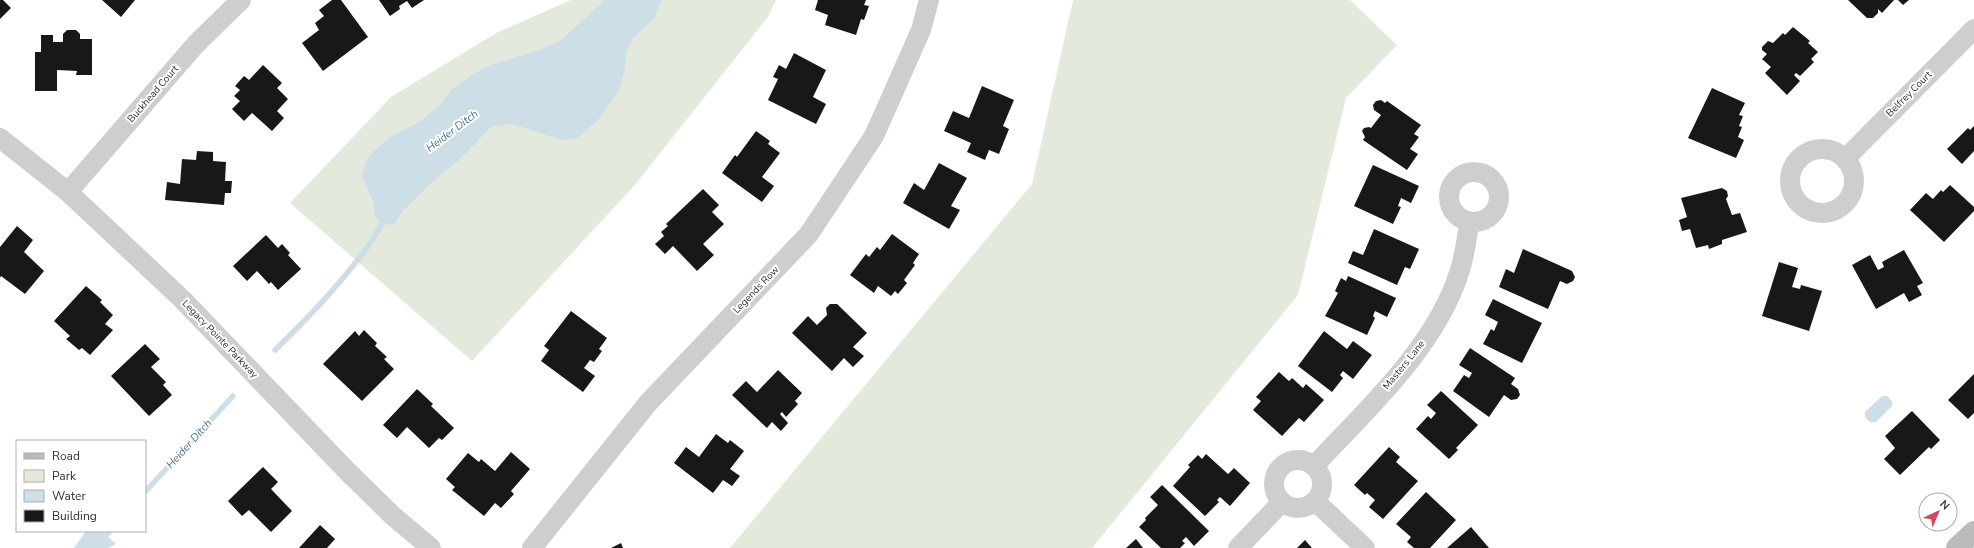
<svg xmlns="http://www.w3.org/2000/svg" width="1974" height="548" viewBox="0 0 1974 548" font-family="'Nunito Sans',sans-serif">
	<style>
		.green { fill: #e4e9de }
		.water { fill: #cddee7 }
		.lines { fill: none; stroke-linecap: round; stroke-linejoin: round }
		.stream { stroke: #cddee7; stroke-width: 5.5 }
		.building { fill: #181818 }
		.street { stroke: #cecece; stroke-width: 20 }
		.secondary { stroke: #bbb; stroke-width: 22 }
		.labels { text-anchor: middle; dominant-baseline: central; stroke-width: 4; stroke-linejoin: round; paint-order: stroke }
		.street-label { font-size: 10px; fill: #313131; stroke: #fff }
		.water-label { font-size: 11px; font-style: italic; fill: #48738a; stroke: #fff }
	</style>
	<rect width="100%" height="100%" fill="#fff"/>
	<g class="green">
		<path d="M571,0H776L768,17L634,186L472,361L290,203L391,97L496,33Z"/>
		<path d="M1073,0H1350L1397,45L1346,98L1298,295L1092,548H730L1032,184Z"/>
	</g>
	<g class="water">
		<path d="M605,0H662L654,19L633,38L626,52L625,68L619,91L598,120L577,139L561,140L512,124L491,127L461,158L428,186L404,210L394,224L382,225L375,215L374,203L362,177L366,161L376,149L392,136L421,121L439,106L452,89L475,73L493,64L537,51L560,41Z"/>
		<path d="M1882,396H1887L1892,401V406L1876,422H1870L1865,417V412Z"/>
		<path d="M86,531H101L116,544L108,548H74Z"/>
	</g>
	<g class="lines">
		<g class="stream">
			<path d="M275,350C304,322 331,294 356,262C366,249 378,234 384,218"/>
			<path d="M145,492L233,396"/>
			<path d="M95,548L110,531"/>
		</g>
	</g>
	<g class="building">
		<path d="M0,0H3L11,8L0,19Z"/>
		<path d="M102,0H135L121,17Z"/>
		<path d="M332,0H341L368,37L323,71L302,43L319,30L315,23L324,16L319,10Z"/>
		<path d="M379,0H424L412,8L407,1L399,6L400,9L390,16Z"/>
		<path d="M818,0H866L864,5L869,6L864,20L861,19L856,35L825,25L828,15L815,10Z"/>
		<path d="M1848,0H1894L1882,13L1878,9V13L1873,18H1867Z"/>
		<path d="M1898,0H1909L1903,5Z"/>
		<path d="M1793,27L1810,41L1808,43L1818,52L1811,59L1814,62L1800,76L1796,73L1794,75L1800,81L1787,95L1765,73L1771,67L1762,59L1767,54L1762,50V47L1768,41L1773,43L1783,33L1785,35Z"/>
		<path d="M67,30H76L80,34V39H92V75H76L77,71L57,70V91H35V52H41V35H53V42H63V34Z"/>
		<path d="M794,53L826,70L813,97L826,104L816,124L768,100L778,79L773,77L779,65L786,69Z"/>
		<path d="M263,65L282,83L277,88L288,99L277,111L284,118L272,131L252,113L244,121L232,109L240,101L234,96L240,90L235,86L244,76L249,80Z"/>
		<path d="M982,86L1014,100L1003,126L1009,129L999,154L989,150L985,160L967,152L971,143L944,131L953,111L969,118Z"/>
		<path d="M1712,88L1745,103L1739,115L1743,116L1739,126L1742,127L1738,137L1744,140L1736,158L1688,138Z"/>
		<path d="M1381,100L1385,103L1387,101L1421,125L1414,134L1419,137L1410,149L1418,154L1407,170L1363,140L1365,137L1362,131L1364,128L1369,127L1371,128L1381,115L1374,110L1373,105L1376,101Z"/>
		<path d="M1974,126V151L1962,164L1947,149L1968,128L1970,130Z"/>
		<path d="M756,131L770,141L768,144L780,153L762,177L774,186L762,202L722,173L735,155L737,157Z"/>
		<path d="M197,151L213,152V161L226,162L225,181H232L231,193H225L224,205L165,200L167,182L180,184L182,159L196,160Z"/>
		<path d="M939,163L967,178L951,206L960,210L949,229L903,203L914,183L924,190Z"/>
		<path d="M1373,165L1419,186L1411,203L1401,198L1398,206L1401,207L1393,224L1354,206Z"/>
		<path d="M1950,185L1974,207V211L1944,242L1910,210L1926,193L1933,199L1941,190L1943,192Z"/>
		<path d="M1722,188L1727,191L1728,196L1726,199L1732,215L1740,213L1747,232L1722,240V244L1709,249L1708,245L1696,248L1690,229L1682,231L1679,220L1687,217L1681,198Z"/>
		<path d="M703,189L719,205L712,212L724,224L703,244L714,255L697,271L673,246L665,254L655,244L664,236L661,232L668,226L666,224Z"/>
		<path d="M17,226L33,240L24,252L44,271L25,294L1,276L0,278V247Z"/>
		<path d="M1374,229L1419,249L1410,269L1405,267L1397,285L1348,263L1353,251L1363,255Z"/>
		<path d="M892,234L919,254L913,263L915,265L904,280L907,283L898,294L895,291L891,296L878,286L874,293L850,275L866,254L869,257L877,247L880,250Z"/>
		<path d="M266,235L278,248L282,244L290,253L288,255L301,269L278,290L271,282L269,284L257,271L247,281L233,266Z"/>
		<path d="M1523,249L1572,271L1575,277L1573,281L1567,284L1560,281L1548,309L1499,287L1506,269L1514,273Z"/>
		<path d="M1904,250L1923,283L1917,286L1922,295L1909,302L1904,293L1876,309L1852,265L1870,255L1878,270L1884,267L1882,262Z"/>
		<path d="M1779,262L1798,268L1792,287L1800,289L1801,285L1822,291L1809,331L1762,316Z"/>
		<path d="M1348,276L1396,298L1387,317L1375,311L1373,316L1375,318L1367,335L1325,316L1338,293L1335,291L1341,278L1346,281Z"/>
		<path d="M86,286L102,300L100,302L113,315L105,324L113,330L90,355L82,348L79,350L66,339L70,336L54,321Z"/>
		<path d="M1493,299L1542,323L1522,363L1483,344L1491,329L1494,331L1498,322L1485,315Z"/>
		<path d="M830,304H837L867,333L853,347L864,356L853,367L844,358L832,371L792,333L808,316L817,325L827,315L826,308Z"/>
		<path d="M571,311L607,338L599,349L602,351L594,362L590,360L584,368L595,376L583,392L541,361L549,350L544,346Z"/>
		<path d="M364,330L377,343L375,346L387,357L384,359L394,369L362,401L323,364L355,331L359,336Z"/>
		<path d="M1324,331L1347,349L1353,341L1372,355L1353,379L1343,371L1340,375L1343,378L1332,392L1298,366Z"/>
		<path d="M145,344L160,359L151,367L166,382L163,385L172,395L149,416L111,376Z"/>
		<path d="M1470,348L1515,378L1511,384L1518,389L1520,395L1517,399L1511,400L1504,395L1489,417L1453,391L1464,375L1469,378L1472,373L1459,365Z"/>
		<path d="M778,370L802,393L795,401L798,404L786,417L782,412L780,414L788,423L781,431L772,422L767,428L732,395L746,381L757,392Z"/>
		<path d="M1279,372L1289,381L1292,378L1303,388L1306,384L1324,400L1304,422L1299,418L1282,436L1253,410L1261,401L1256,397Z"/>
		<path d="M1974,374V413L1968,419L1948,400Z"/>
		<path d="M417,389L433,404L431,406L454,428L442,440L439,438L429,448L407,427L397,438L383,425Z"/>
		<path d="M1441,391L1478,425L1456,448L1458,450L1449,459L1416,429L1428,416L1431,419L1436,413L1427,405Z"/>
		<path d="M1912,411L1940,440L1931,449L1929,447L1900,475L1884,459L1895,448L1885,436Z"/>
		<path d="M716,434L728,443L730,440L744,451L730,469L740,476L732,486L723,480L713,493L674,463L686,447L699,457Z"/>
		<path d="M1389,447L1400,457L1396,462L1418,481L1383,519L1369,507L1375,500L1367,493L1365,495L1354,485Z"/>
		<path d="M511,452L530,469L511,491L514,494L501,508L495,503L484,516L452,490L455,487L446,479L468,453L479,462L481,459L495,471Z"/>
		<path d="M1206,454L1228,474L1234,468L1250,483L1230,506L1220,497L1217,500L1219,502L1205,516L1173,486L1190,467L1188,465L1198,455L1202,459Z"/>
		<path d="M263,467L278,482L271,489L292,511L271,532L249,510L242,516L228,501Z"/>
		<path d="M1162,485L1209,531L1194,546L1186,537L1182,541L1185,543L1180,548H1161L1139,527L1146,520L1145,518L1158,505L1150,497Z"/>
		<path d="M1426,492L1456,520L1430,548H1414L1407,542L1411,537L1396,524Z"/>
		<path d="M320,525L335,539L327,548H299Z"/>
		<path d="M1471,527L1489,548H1447Z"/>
		<path d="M1136,539L1143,548H1126Z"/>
		<path d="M1305,540L1312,548H1297Z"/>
		<path d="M621,543L623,548H611Z"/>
	</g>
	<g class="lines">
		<g class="street">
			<path d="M0,138L68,192L182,299L347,471L393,516L431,548"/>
			<circle cx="1822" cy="181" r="32"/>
			<path d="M1845,159L1974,29"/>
			<circle cx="1474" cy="197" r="25"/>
			<path d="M68,192L196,44L241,0"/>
			<circle cx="1298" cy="484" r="24"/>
			<path d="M1314,466C1366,410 1435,348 1459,273C1465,257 1466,238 1470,222"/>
			<path d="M1315,501L1365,548"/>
			<path d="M532,548L648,403L809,234L874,136L921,30L929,0"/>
			<path d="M1238,548L1282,502"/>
		</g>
		<path class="secondary" d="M1957,548L1974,532"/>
	</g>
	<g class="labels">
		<g class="street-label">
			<text transform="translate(153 94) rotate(-49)">Buckhead Court</text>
			<text transform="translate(1909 94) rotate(-45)">Belfrey Court</text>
			<text transform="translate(756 290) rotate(-46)">Legends Row</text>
			<text transform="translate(220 339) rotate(46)">Legacy Pointe Parkway</text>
			<text transform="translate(1404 365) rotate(-51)">Masters Lane</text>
		</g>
		<g class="water-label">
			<text transform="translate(452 131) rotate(-37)">Heider Ditch</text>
			<text transform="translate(189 444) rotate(-48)">Heider Ditch</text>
		</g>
	</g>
	<rect x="16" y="440" width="130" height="92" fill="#ffffff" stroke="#adadad"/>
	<rect x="24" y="453" width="20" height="6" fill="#bbbbbb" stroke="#adadad"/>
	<text x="52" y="460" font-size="12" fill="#313131">Road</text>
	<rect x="24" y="470" width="20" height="12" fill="#e4e9de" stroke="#adadad"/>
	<text x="52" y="480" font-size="12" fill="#313131">Park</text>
	<rect x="24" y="490" width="20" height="12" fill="#cddee7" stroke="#adadad"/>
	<text x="52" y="500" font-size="12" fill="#313131">Water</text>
	<rect x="24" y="510" width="20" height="12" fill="#181818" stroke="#adadad"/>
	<text x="52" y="520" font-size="12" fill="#313131">Building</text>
	<g transform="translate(1938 512) rotate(44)"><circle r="19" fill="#ffffff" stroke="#adadad"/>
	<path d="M0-3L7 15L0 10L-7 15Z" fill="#d04b5a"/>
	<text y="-6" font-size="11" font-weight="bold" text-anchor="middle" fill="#313131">N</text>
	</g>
</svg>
